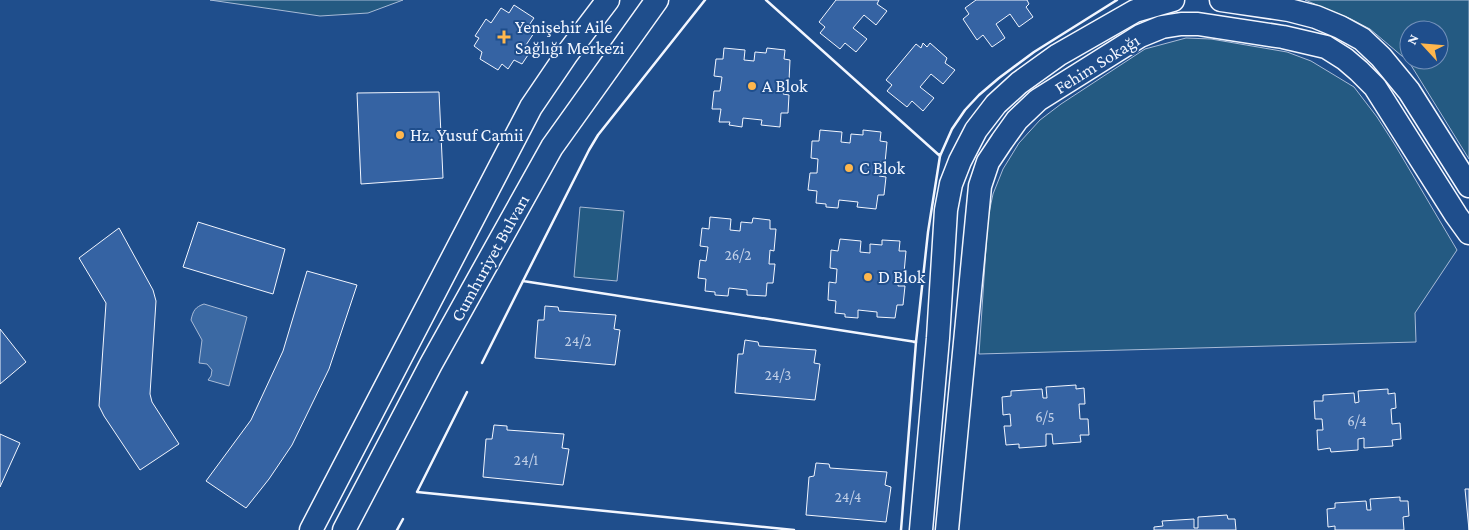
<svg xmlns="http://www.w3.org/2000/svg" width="1469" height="530" viewBox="0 0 1469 530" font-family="'Crimson Pro',serif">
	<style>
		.green { fill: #245a82; stroke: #a8bbd7; fill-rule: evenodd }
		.water { fill: #3b69a3; stroke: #a8bbd7 }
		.building { fill: #3563a3; stroke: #f2f6ff }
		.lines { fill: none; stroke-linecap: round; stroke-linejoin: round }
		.tertiary-casing { stroke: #f2f6ff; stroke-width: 25 }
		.tertiary { stroke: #1f4e8c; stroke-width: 22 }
		.wall { stroke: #f2f6ff; stroke-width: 2.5 }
		.poi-dot { fill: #ffb74d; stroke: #1f4e8c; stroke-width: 2 }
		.labels { text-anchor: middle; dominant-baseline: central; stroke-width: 4; stroke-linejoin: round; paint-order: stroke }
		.number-label { font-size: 15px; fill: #c3d1e8 }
		.poi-label { font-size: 18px; fill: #f2f6ff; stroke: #1f4e8c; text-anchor: start }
		.street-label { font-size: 18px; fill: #f2f6ff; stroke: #1f4e8c }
	</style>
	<rect width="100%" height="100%" fill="#1f4e8c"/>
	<g class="green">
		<path d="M210,0H403L368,13L320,16Z"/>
		<path d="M1305,0H1469V159L1409,62L1370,29L1351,19ZM1409,30H1439V60H1409Z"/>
		<path d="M1186,38L1211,39L1287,52L1311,61L1354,87L1377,117L1395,145L1457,250L1415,313L1416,342L979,354L988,218L993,194L1003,169L1019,143L1040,120L1061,104L1145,49Z"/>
		<path d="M580,207L624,211L617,281L574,277Z"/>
	</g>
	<path class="water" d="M204,304L247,317L229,386L208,380L211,376L212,370L207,364L199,363L202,340L191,320C193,311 195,307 204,304Z"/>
	<g class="building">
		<path d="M836,0H879L877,4L887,11L876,25L864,15L853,28L867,39L856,52L845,43L840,49L820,33L825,27L819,22Z"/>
		<path d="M976,0H1027L1029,4L1026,7L1033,17L1019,27L1010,14L996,24L1005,38L992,47L983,35L977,40L963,19L969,14L965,8Z"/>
		<path d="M514,5L534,18L527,28L534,33L522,51L528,55L522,64L514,60L508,69L502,64L498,70L480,59L482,52L474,46L479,38L475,36L486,19L491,23L501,8L509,13Z"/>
		<path d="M923,43L927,47L930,43L947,58L945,63L955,70L943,84L931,74L920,87L934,98L923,111L912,101L907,107L887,91L892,85L886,80L916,44L921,48Z"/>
		<path d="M724,48L745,50L744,60L754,61L755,52L766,53L767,48L785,50L784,59L790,60L789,81L784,80L783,94L789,95L788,113H781L780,127L761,125L762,120L743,118L742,127L729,125L730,122H719L721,109H712L714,91H720L722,77L714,76L716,59H723Z"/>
		<path d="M439,92L443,178L361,184L357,93Z"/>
		<path d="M820,130L842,132L841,142L850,143L851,134L863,135V130L881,132L880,141L887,142L885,163L880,162L879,176L886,177L884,195H878L876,209L857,207L858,202L839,200L838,208L826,207V204L816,203L817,191L808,190L810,173H817L818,159L811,158L812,141H819Z"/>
		<path d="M710,217L731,219L730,230L740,231L741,222L752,223L753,218L770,220V229H776L774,251L770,250L769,264H775L773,283H767L766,296L747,295V290L729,288L728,296L715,295V292L705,291L706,279L698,278L700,260L706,261L708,247L700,246L702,228L709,229Z"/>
		<path d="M198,222L285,249L273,294L183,267Z"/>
		<path d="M119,228L153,290L156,301L150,394L152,402L179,444L140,470L104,416L99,406L106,303L79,258Z"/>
		<path d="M840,239L861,241L860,252L870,253V244L882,245V240L900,241L899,251H906L904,273L899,272L898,286H905L903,305H897L895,318L877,317V312L858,310V318L845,317V314L835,313L836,301L828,300L829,282L836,283L837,269L830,268L831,250L838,251Z"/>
		<path d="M307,271L357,285L329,369L292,445L269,479L246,508L206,481L251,420L283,351Z"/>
		<path d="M545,306L558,307L559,311L616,315L614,329L620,330L615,365L535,358L538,320H544Z"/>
		<path d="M0,329L26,362L0,384Z"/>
		<path d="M745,340L758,342L759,346L816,350L814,363L820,364L815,400L735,393L738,354H743Z"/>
		<path d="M1076,385V389L1084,388L1085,404H1079L1080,419H1088L1089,435H1080L1081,442L1053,444L1052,434H1046V446L1019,448V444L1006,445L1004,426H1011L1010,414L1003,415L1002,397L1011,396V391L1042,389L1043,398H1047L1046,387Z"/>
		<path d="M1388,389V394L1395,393L1396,408L1391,409L1392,424L1400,423L1401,439L1392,440L1393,446L1364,448V438L1358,439V450L1331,452L1330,448L1318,450L1317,430H1323L1322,419H1315L1314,401H1323V395L1354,393L1355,403L1359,402L1358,391Z"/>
		<path d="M494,425L507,426V430L564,434L562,448L569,449L563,485L483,477L486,439H492Z"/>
		<path d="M0,434L20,443L0,487Z"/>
		<path d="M816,463L829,464L830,468L887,472L885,485L891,487L886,522L806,515L809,477L814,476Z"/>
		<path d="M1465,489H1469V530Z"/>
		<path d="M1400,497V501H1408L1409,516L1403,517L1404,530H1335V526L1328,527L1327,509L1335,508V503L1366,501L1367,510H1371L1370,499Z"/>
		<path d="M1227,515L1228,519H1235L1236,530H1154V527L1163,526L1162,521L1194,519V528H1198V517Z"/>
	</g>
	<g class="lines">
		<defs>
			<g id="tertiary">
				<path d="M1221,0L1289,10L1316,17L1340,27L1362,39L1381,57L1409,91L1469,186"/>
				<path d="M311,530L531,107L567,54L608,0"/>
				<path d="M344,530L431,364L552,147L657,0"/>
				<path d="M921,530L938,338L946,210L951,184L960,161L976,130L996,104L1019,83L1058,55L1135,11L1173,0"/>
				<path d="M947,530L980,186L988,162L1002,141L1017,120L1038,100L1140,36L1162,27L1181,24H1198L1283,37L1326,47L1345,59L1359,71L1375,87L1456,215L1469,233"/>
			</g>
		</defs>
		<use href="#tertiary" class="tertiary-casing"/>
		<use href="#tertiary" class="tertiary"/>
		<g class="wall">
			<path d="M705,0L598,135L589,150L523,281L916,342L928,232L940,156L766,0"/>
			<path d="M939,154L940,156L952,129L965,110L979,95L999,78L1034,52L1117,0"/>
			<path d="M482,363L523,281"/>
			<path d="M467,392L417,492L794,530"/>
			<path d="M397,530L403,519"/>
			<path d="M901,530L916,342H914"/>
		</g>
	</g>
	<g class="poi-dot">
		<path d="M501.5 29.5h5v5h5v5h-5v5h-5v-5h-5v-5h5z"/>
		<circle cx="752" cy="86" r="5"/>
		<circle cx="400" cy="135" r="5"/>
		<circle cx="849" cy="168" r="5"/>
		<circle cx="868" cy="277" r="5"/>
	</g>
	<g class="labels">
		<g class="number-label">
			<text x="738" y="255">26/2</text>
			<text x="578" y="341">24/2</text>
			<text x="778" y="375">24/3</text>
			<text x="1045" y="417">6/5</text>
			<text x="1357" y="421">6/4</text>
			<text x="526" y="460">24/1</text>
			<text x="848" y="497">24/4</text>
		</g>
		<g class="poi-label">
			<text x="515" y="27">Yenişehir Aile<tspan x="515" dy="21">Sağlığı Merkezi</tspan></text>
			<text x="762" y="86">A Blok</text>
			<text x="410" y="135">Hz. Yusuf Camii</text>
			<text x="859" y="168">C Blok</text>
			<text x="878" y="277">D Blok</text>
		</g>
		<g class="street-label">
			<text transform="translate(1097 64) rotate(-32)">Fehim Sokağı</text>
			<text transform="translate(490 258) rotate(-61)">Cumhuriyet Bulvarı</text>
		</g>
	</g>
	<g transform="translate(1424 45) rotate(296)"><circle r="24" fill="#1f4e8c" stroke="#7391ba"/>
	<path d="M0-4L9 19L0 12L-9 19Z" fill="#ffb74d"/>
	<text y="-8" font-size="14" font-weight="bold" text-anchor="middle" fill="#f2f6ff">N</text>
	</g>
</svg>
